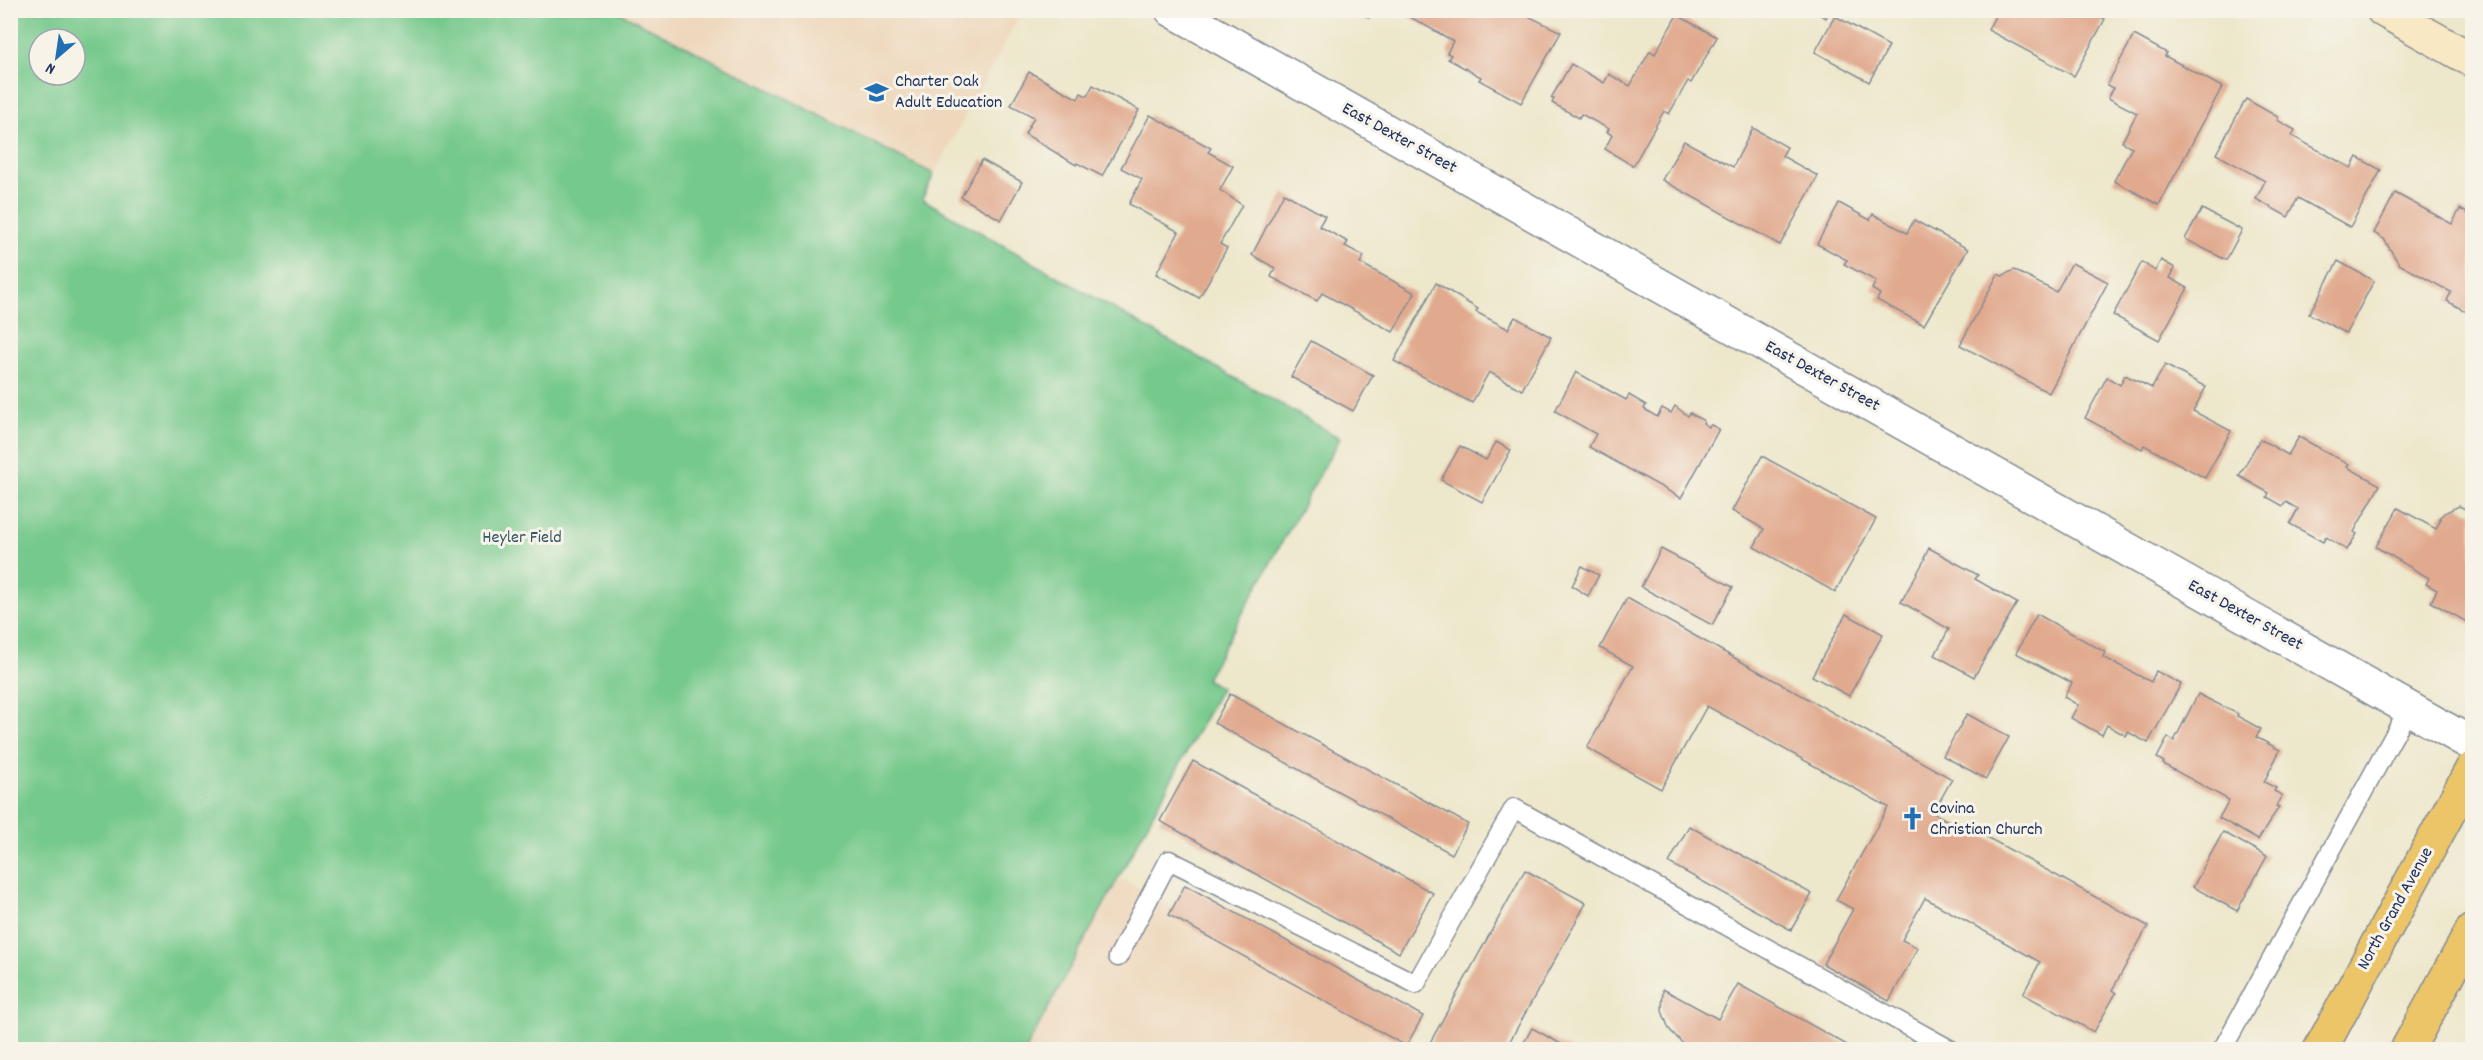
<svg xmlns="http://www.w3.org/2000/svg" width="2483" height="1060" viewBox="0 0 2483 1060" font-family="Dekko,sans-serif">
	<style>
		.built { fill: #eed7bb }
		.green { fill: #76c98c; stroke: #487c75; stroke-width: 1.5; fill-rule: evenodd }
		.building { fill: #e1aa8f }
		.lines { fill: none; stroke-linecap: round; stroke-linejoin: round }
		.lane-casing { stroke: #848b94; stroke-width: 21 }
		.street-casing { stroke: #848b94; stroke-width: 36 }
		.secondary-casing { stroke: #848b94; stroke-width: 36 }
		.primary-casing { stroke: #848b94; stroke-width: 36 }
		.lane { stroke: #fff; stroke-width: 18 }
		.street { stroke: #fff; stroke-width: 33 }
		.secondary { stroke: #f8e8c3; stroke-width: 33 }
		.primary { stroke: #edc569; stroke-width: 33 }
		.labels { text-anchor: middle; dominant-baseline: central; stroke-width: 6; stroke-linejoin: round; paint-order: stroke }
		.poi-label { font-size: 18px; fill: #1b2f5e; stroke: #f7f3e8; text-anchor: start }
		.street-label { font-size: 18px; fill: #1b2f5e; stroke: #f7f3e8 }
		.park-label { font-size: 18px; fill: #32566a; stroke: #f7f3e8 }
	</style>
	<rect width="100%" height="100%" fill="#f7f3e8"/>
	<filter id="ink" filterUnits="userSpaceOnUse"><feTurbulence type="fractalNoise" baseFrequency=".0167" numOctaves="2"/><feDisplacementMap in="SourceGraphic" scale="12" xChannelSelector="R" yChannelSelector="G"/><feConvolveMatrix kernelMatrix="1 2 1 2 8 2 1 2 1" color-interpolation-filters="sRGB"/></filter>
	<filter id="wash" filterUnits="userSpaceOnUse"><feTurbulence type="fractalNoise" baseFrequency=".008" numOctaves="4" result="noise"/><feDisplacementMap in="SourceGraphic" scale="24" xChannelSelector="R" yChannelSelector="G"/><feGaussianBlur stdDeviation="1.35" result="paint"/><feColorMatrix in="noise" values="0 0 0 0 0 0 0 0 0 0 0 0 0 0 0 0 0 1.4 0 .05"/><feComposite in="paint" operator="in"/></filter>
	<g filter="url(#wash)">
		<rect width="100%" height="100%" fill="#ede7cb"/>
		<g class="built">
			<path d="M617,11H1022L934,174Z"/>
			<path d="M1119,877L1428,1049L1026,1050Z"/>
		</g>
		<path class="green" d="M10,11H617L934,174L922,199L1340,438L1206,679L1221,688L1026,1049H11ZM39,39H75V75H39Z"/>
		<g id="blocks">
			<g class="building">
				<path d="M1355,10H1373L1369,18Z"/>
				<path d="M1402,10H1516L1561,32L1521,103L1479,80L1481,77L1448,59L1451,55L1447,53L1453,41L1401,12Z"/>
				<path d="M1812,10H1830L1826,18Z"/>
				<path d="M1998,10H2065L2074,15L2076,10H2090L2105,19L2074,76L1988,30Z"/>
				<path d="M1677,15L1717,37L1691,83L1688,81L1669,114L1664,111L1633,166L1605,149L1612,135L1607,132L1609,129L1581,114L1579,118L1552,103L1554,99L1551,98L1571,64L1604,83L1609,74L1630,86L1650,51L1655,54Z"/>
				<path d="M1835,16L1889,46L1869,82L1815,52Z"/>
				<path d="M2134,35L2167,53L2165,56L2222,87L2159,205L2114,181L2132,147L2122,142L2137,113L2108,98L2114,88L2107,85Z"/>
				<path d="M1029,72L1078,99L1081,93L1087,96L1093,85L1139,110L1102,176L1077,163L1076,165L1025,134L1034,117L1011,105Z"/>
				<path d="M2246,99L2278,117L2277,120L2295,130L2292,136L2351,168L2357,157L2381,170L2350,227L2298,198L2288,217L2256,199L2265,181L2216,154Z"/>
				<path d="M1150,115L1211,148L1208,152L1233,166L1220,190L1242,205L1220,244L1227,248L1199,298L1156,274L1179,232L1129,204L1142,179L1121,168Z"/>
				<path d="M1753,128L1787,147L1782,156L1818,176L1780,245L1662,180L1684,141L1733,167Z"/>
				<path d="M982,160L1022,182L1001,220L961,197Z"/>
				<path d="M1284,193L1325,216L1319,226L1348,242L1345,246L1364,256L1360,263L1415,293L1393,332L1322,293L1317,301L1271,277L1275,268L1252,255Z"/>
				<path d="M2395,193L2452,224L2460,209L2472,216V315L2447,301L2451,292L2399,264L2384,239L2374,233Z"/>
				<path d="M1839,203L1870,220L1873,214L1907,233L1914,220L1968,249L1924,325L1877,300L1880,294L1872,289L1876,281L1844,264L1847,260L1817,244Z"/>
				<path d="M2202,209L2242,230L2226,260L2185,239Z"/>
				<path d="M2161,260L2175,268L2170,278L2188,288L2159,340L2113,315L2142,262L2155,271Z"/>
				<path d="M2338,261L2374,281L2346,333L2309,314Z"/>
				<path d="M2072,263L2108,282L2049,393L1960,345L1998,274L2002,276L2014,270L2056,292Z"/>
				<path d="M1436,283L1478,309L1476,312L1508,329L1515,317L1551,337L1522,390L1489,372L1472,403L1394,361Z"/>
				<path d="M1311,341L1373,375L1353,411L1291,377Z"/>
				<path d="M2165,365L2206,387L2193,411L2231,431L2205,478L2144,445L2142,449L2085,418L2107,377L2120,385L2125,375L2152,388Z"/>
				<path d="M1576,372L1626,400L1629,395L1646,405L1644,409L1657,417L1662,408L1671,413L1675,406L1688,416L1690,413L1704,421L1703,423L1709,427L1711,425L1719,429L1681,498L1589,447L1596,434L1555,411Z"/>
				<path d="M2299,437L2349,464L2347,467L2380,485L2354,532L2357,534L2347,550L2326,537L2323,542L2290,524L2298,509L2286,502L2283,506L2267,497L2269,493L2239,476L2260,439L2288,455Z"/>
				<path d="M1496,442L1511,450L1482,502L1441,480L1460,446L1486,460Z"/>
				<path d="M1762,456L1876,519L1835,592L1754,547L1764,529L1732,511Z"/>
				<path d="M2459,506L2472,512V625L2431,602L2437,590L2426,584L2429,578L2376,547L2398,508L2436,529L2441,519L2439,518L2444,513Z"/>
				<path d="M1929,548L1978,575L1975,579L2017,603L1974,677L1935,655L1949,629L1901,602L1925,559L1924,558Z"/>
				<path d="M1661,549L1733,587L1712,625L1641,587Z"/>
				<path d="M1582,566L1599,575L1588,596L1572,586Z"/>
				<path d="M1627,598L1952,779L1933,813L1963,829L1965,825L2148,926L2112,990L2116,993L2094,1032L2023,994L2040,962L1925,898L1902,940L1918,948L1889,1001L1823,964L1853,909L1836,900L1888,807L1707,706L1661,789L1587,748L1633,666L1600,648Z"/>
				<path d="M1846,614L1883,634L1849,696L1812,676Z"/>
				<path d="M2037,614L2105,652L2103,657L2151,682L2156,671L2181,684L2148,743L2128,732L2126,736L2107,725L2102,735L2071,718L2078,705L2064,697L2072,683L2016,653Z"/>
				<path d="M1230,694L1468,824L1452,854L1214,723Z"/>
				<path d="M2198,694L2238,714L2237,716L2261,729L2256,737L2280,750L2264,782L2276,788L2274,791L2282,795L2276,806L2279,807L2258,840L2219,818L2229,800L2163,764L2164,762L2157,758L2168,737L2174,741Z"/>
				<path d="M1967,714L2009,737L1986,779L1943,756Z"/>
				<path d="M1193,761L1433,893L1399,953L1160,821Z"/>
				<path d="M1689,826L1812,894L1791,930L1669,863Z"/>
				<path d="M2223,832L2267,856L2237,911L2193,887Z"/>
				<path d="M1525,870L1586,903L1505,1050H1430L1427,1048Z"/>
				<path d="M1185,885L1423,1016L1406,1046L1169,915Z"/>
				<path d="M1738,984L1856,1050H1715L1706,1045L1704,1050H1693L1684,1045L1669,1029L1662,1011L1663,989L1718,1019Z"/>
				<path d="M1532,1028L1572,1050H1520Z"/>
			</g>
		</g>
	</g>
	<g filter="url(#ink)">
		<use href="#blocks" fill-opacity="0" stroke="#848b94" stroke-width="1.5"/>
		<g class="lines">
			<defs>
				<g id="lane">
					<path d="M1118,957L1169,860L1416,984L1514,808L1951,1050"/>
					<path d="M2222,1050L2409,708"/>
				</g>
				<path id="street" d="M1172,10L2472,744"/>
				<path id="secondary" d="M2383,10L2472,60"/>
				<g id="primary">
					<path d="M2320,1050L2472,769"/>
					<path d="M2407,1050L2472,931"/>
				</g>
			</defs>
			<use href="#lane" class="lane-casing"/>
			<use href="#street" class="street-casing"/>
			<use href="#secondary" class="secondary-casing"/>
			<use href="#primary" class="primary-casing"/>
			<use href="#lane" class="lane"/>
			<use href="#street" class="street"/>
			<use href="#secondary" class="secondary"/>
			<use href="#primary" class="primary"/>
		</g>
	</g>
	<defs>
		<symbol id="university-bare" viewBox="-9 -9 18 18"><path d="M0-5L7-2L0 1L-7-2ZM-4 1L0 2.5L4 1V4Q0 6-4 4Z" fill="#1f6fb2" stroke="#f7f3e8" stroke-width="2.5" paint-order="stroke"/></symbol>
		<symbol id="church-bare" viewBox="-9 -9 18 18"><path d="M-1.2-6h2.4v3.5h3.3v2.4h-3.3V6h-2.4V-.1h-3.3v-2.4h3.3Z" fill="#1f6fb2" stroke="#f7f3e8" stroke-width="2.5" paint-order="stroke"/></symbol>
	</defs>
	<g fill-rule="evenodd">
		<use href="#university-bare" x="860" y="76" width="33" height="33"/>
		<use href="#church-bare" x="1896" y="802" width="33" height="33"/>
	</g>
	<g class="labels">
		<g class="poi-label">
			<text x="895" y="82">Charter Oak<tspan x="895" dy="21">Adult Education</tspan></text>
			<text x="1930" y="809">Covina<tspan x="1930" dy="21">Christian Church</tspan></text>
		</g>
		<g class="street-label">
			<text transform="translate(1399 139) rotate(29)">East Dexter Street</text>
			<text transform="translate(1822 377) rotate(29)">East Dexter Street</text>
			<text transform="translate(2245 616) rotate(29)">East Dexter Street</text>
			<text transform="translate(2396 909) rotate(-61)">North Grand Avenue</text>
		</g>
		<g class="park-label">
			<text x="522" y="538">Heyler Field</text>
		</g>
	</g>
	<rect width="2483" height="1060" fill="none" stroke="#f7f3e8" stroke-width="36"/>
	<g transform="translate(57 57) rotate(209)"><circle r="28" fill="#f7f3e8" stroke="#9fa5b1" stroke-width="1.5"/>
	<path d="M0-4.5L10 22L0 15L-10 22Z" fill="#1f6fb2"/>
	<text y="-9" font-size="16" font-weight="bold" text-anchor="middle" fill="#1b2f5e">N</text>
	</g>
</svg>
